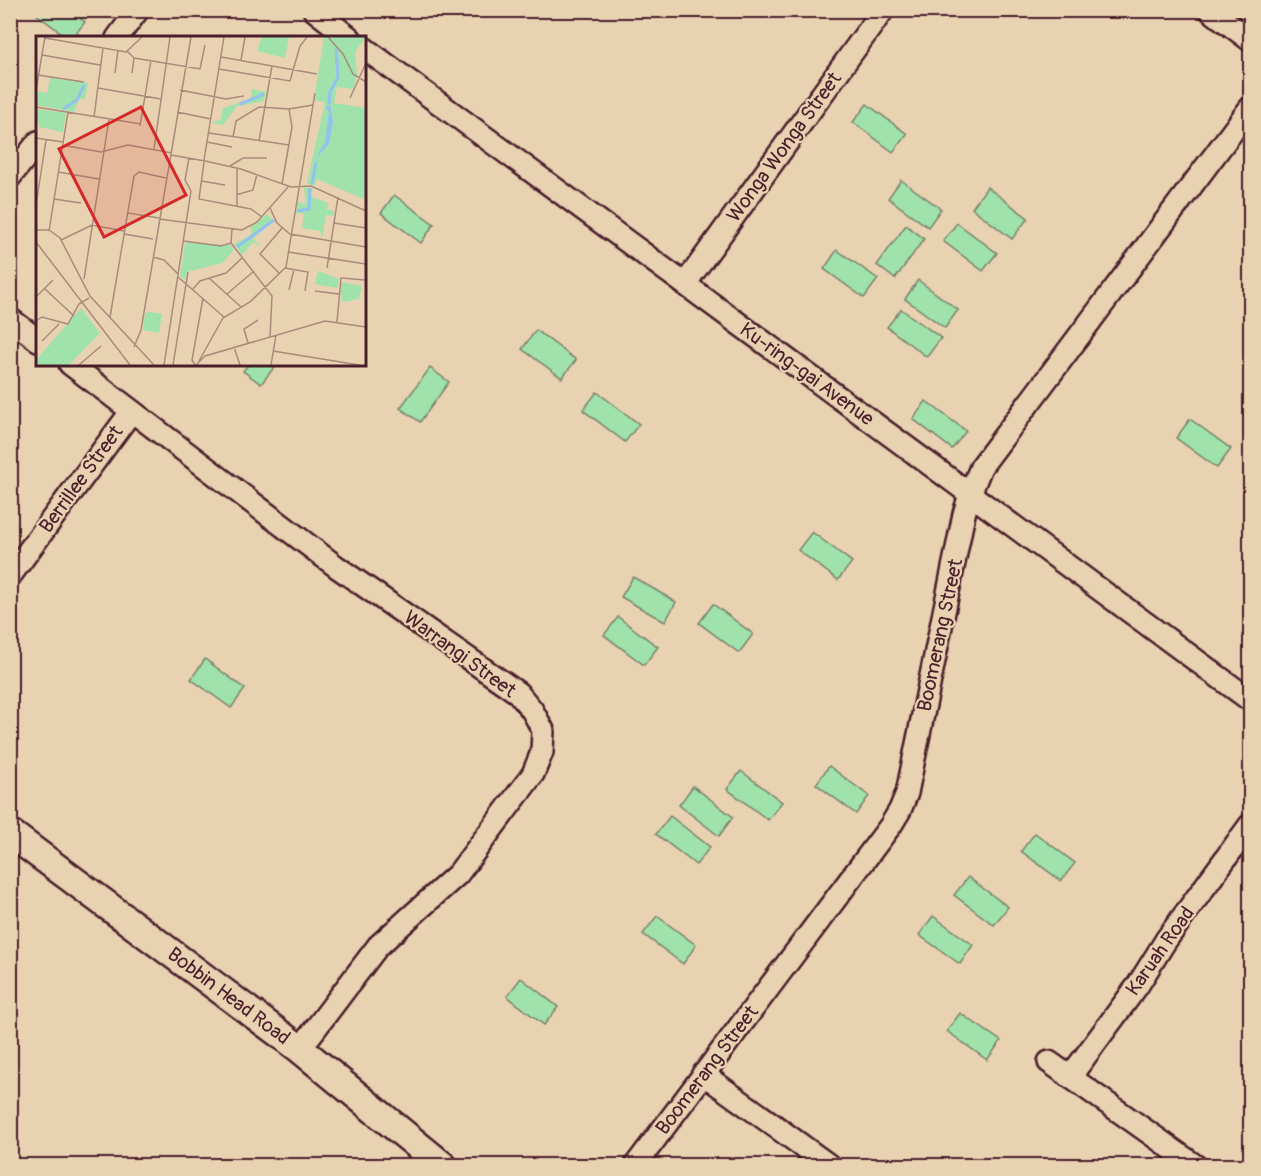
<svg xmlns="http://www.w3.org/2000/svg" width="1261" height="1176" viewBox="0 0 1261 1176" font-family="Pangolin,sans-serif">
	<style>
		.green { fill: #a0e2ab; stroke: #75806b; stroke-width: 1.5 }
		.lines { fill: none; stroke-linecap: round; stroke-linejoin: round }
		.minor-casing { stroke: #4a1f2b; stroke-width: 26 }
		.major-casing { stroke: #4a1f2b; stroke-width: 32 }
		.minor { stroke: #e8d2b1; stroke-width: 21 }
		.major { stroke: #e8d2b1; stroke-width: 27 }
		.labels { text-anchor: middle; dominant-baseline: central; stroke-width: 4.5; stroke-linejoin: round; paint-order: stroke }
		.street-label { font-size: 20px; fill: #4a1f2b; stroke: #e8d2b1 }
		.inset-river { fill: none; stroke: #92c2ed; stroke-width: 3 }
		.inset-road { fill: none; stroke: #a98a7b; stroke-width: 1.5 }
		.view { fill: #d62828; fill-opacity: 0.15; stroke: #d62828; stroke-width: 3 }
		.inset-edge { fill: none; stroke: #4a1f2b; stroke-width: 3 }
	</style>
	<rect width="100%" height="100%" fill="#e8d2b1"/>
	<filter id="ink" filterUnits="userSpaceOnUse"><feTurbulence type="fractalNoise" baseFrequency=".0167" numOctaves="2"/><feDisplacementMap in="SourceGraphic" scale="12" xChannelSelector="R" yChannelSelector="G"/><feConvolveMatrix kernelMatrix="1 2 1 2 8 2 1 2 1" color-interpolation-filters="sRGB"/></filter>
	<g filter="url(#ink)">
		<g class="green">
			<path d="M32,11H70L85,22L73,37H67Z"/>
			<path d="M867,104L907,134L893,152L853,122Z"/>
			<path d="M901,180L941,209L928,227L888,198Z"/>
			<path d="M987,187L1028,218L1012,239L972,208Z"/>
			<path d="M394,195L434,224L421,243L381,213Z"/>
			<path d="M957,223L997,253L983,271L943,241Z"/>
			<path d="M906,225L924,239L895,279L877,265Z"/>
			<path d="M837,250L878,279L864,298L824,269Z"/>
			<path d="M918,280L958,310L945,328L905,299Z"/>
			<path d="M901,309L941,338L927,357L887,327Z"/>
			<path d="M536,330L576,360L562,378L522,349Z"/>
			<path d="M248,365V364L276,365L261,384L243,371Z"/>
			<path d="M430,368L449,382L420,422L400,408Z"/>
			<path d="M597,392L639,424L625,442L583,410Z"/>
			<path d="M926,401L966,431L952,449L913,419Z"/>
			<path d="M1190,419L1231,449L1217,468L1176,438Z"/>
			<path d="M812,532L852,562L838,580L798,550Z"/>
			<path d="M633,577L676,602L665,622L621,597Z"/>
			<path d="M713,604L753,634L739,653L699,623Z"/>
			<path d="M618,617L658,647L644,665L604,635Z"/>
			<path d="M205,659L245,689L231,708L191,679Z"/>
			<path d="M829,766L869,796L856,814L816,784Z"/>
			<path d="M741,771L782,802L768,820L727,789Z"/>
			<path d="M693,786L733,817L719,836L679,805Z"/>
			<path d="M670,816L710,847L696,865L656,834Z"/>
			<path d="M1035,833L1075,863L1061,881L1021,851Z"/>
			<path d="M968,877L1008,907L994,925L954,895Z"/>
			<path d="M657,916L696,945L683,964L643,934Z"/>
			<path d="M933,916L973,945L960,964L919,935Z"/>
			<path d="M521,978L558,1007L544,1025L507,996Z"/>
			<path d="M960,1013L1001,1041L987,1060L947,1031Z"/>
		</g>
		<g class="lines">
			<defs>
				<g id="minor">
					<path d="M314,10L350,38"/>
					<path d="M1210,10L1250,40"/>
					<path d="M117,38L138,10"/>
					<path d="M364,48L1250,700"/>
					<path d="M10,177L38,142"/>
					<path d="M685,284L883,10"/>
					<path d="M10,319L38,340"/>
					<path d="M70,364L337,567L518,693L532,710L543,730L542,752L533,774L458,874L378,946L300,1049"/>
					<path d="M10,576L131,412"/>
					<path d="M1049,1062L1196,1166"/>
					<path d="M703,1074L830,1166"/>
					<path d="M1070,1077L1138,985L1166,940L1250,825"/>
					<path d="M635,1166L891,825L900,810L907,793L964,514L970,494L981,467L1250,108"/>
				</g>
				<path id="major" d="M10,833L300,1049L443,1166"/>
			</defs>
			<use href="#minor" class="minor-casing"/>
			<use href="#major" class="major-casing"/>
			<use href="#minor" class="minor"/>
			<use href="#major" class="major"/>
		</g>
	</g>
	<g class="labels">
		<g class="street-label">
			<text transform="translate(784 147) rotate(-54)">Wonga Wonga Street</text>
			<text transform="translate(807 374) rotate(36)">Ku-ring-gai Avenue</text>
			<text transform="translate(81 479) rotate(-54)">Berrillee Street</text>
			<text transform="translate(940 635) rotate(-78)">Boomerang Street</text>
			<text transform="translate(460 654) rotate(36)">Warrangi Street</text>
			<text transform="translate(1160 951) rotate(-55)">Karuah Road</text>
			<text transform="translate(229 996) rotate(37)">Bobbin Head Road</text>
			<text transform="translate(707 1070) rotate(-53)">Boomerang Street</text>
		</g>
	</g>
	<g transform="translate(36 36)">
		<rect width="330" height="330" fill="#e8d2b1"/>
		<path d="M226,1H253L249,22L221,15ZM288,1H330L319,16L321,39L317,53L301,51L298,67L330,72V164L281,143L278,150L271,147L289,66L278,64ZM14,42L52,47L49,63H43L38,76L0,69L2,55L11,57ZM216,53L230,56L228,65L201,70L187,89L176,87L185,83L187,72L215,63ZM0,73L30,77L27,96L3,91ZM268,151L277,153L274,160L292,167L291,173L298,175L297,180L290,179L286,202L284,195L266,192L268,178L260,177L262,166L270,169ZM231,178L237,185L217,203L226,211L217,206L206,219L198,208L215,199V191ZM149,207L194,209L198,214L186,227L151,236L149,244L144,240ZM282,235L303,243L301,252L279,248ZM304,246L326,250L323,263L306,266ZM45,272L64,297L33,329H0V324ZM114,276L126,278L123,297L107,294L109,277Z" fill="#a0e2ab"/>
		<path d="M294,68L297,85L293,108L281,121L279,138L276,147L281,120L289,106L293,76L290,71Z" fill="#92c2ed"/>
		<path class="inset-river" d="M204,68L228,58M293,68L294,56L302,41L300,13M27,73L41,64L48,49M276,148L280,127M261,175L273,173L274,152M201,211L238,184"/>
		<path class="inset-road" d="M292,1L307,18L317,38L330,46M9,2L90,16L106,1M91,15L98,22L96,37M6,19L64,29M185,21L281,38M98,22L164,33L169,9M205,24L209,1M183,33L254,45L264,10L271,1M79,37L82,14M2,39L48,46M62,52L125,63M0,54L9,1M144,54L190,63L208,60M314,62L330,27M0,71L105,88M141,76L175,83M58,81L67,12M104,90L115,24M173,97L253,109M197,101L200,85L223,71L253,73L277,69M0,102L27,106M223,105L236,30M171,106L196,111M26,109L65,116L92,109L136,117M118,113L134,1M135,119L169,125M153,122L149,144L155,155M168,124L188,1M169,125L205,133L255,151L275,150L330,175M168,126L163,163L215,173L226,181M194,130L207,122H231M22,136L63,143M165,145L189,149M246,148L256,91L253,73M200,159L217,154L221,138M18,163L45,167M0,169L10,104M201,170V132M234,172L241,187L254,198L330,211M92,177L123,182M123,183L206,194L221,186L253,150M298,187L330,192M196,193L195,207L236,260L234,301M0,194H13L24,202L54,260L118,329M13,195L32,76M88,198L117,203M25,204L56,189L88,195M147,205L185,210L195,207M0,206L94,329M252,216L330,228M117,221L128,224L142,238M249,232L272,236L269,255M291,232L302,161M243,237L224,218L246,192M142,241L188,281M173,242L205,271M48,243L73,83M9,253L38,280M157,253L164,245L190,237L206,222M253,254L258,233M279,255L303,258M191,258L218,235M0,261L17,244M74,281L98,140L103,136L130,142M0,285L6,281L32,288L43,268L53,262M301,286L305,242L330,244M6,305L23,288M212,307L208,293L222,284M98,311L105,294L155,1M198,311L204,329M237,315L323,329M163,325L187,282L214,266L250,231L279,57M43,329L65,310M128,329L155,155M137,329L152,236M159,329L156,324L167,262M160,329L169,320L289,285L330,291M235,329L240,299"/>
		<path class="view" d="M105,71L150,159L68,201L23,113Z"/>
		<rect width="330" height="330" class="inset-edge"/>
	</g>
	<rect width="1261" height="1176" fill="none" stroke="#e8d2b1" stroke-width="36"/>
	<rect x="18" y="18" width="1225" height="1140" fill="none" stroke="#4a1f2b" stroke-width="2" filter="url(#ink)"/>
</svg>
